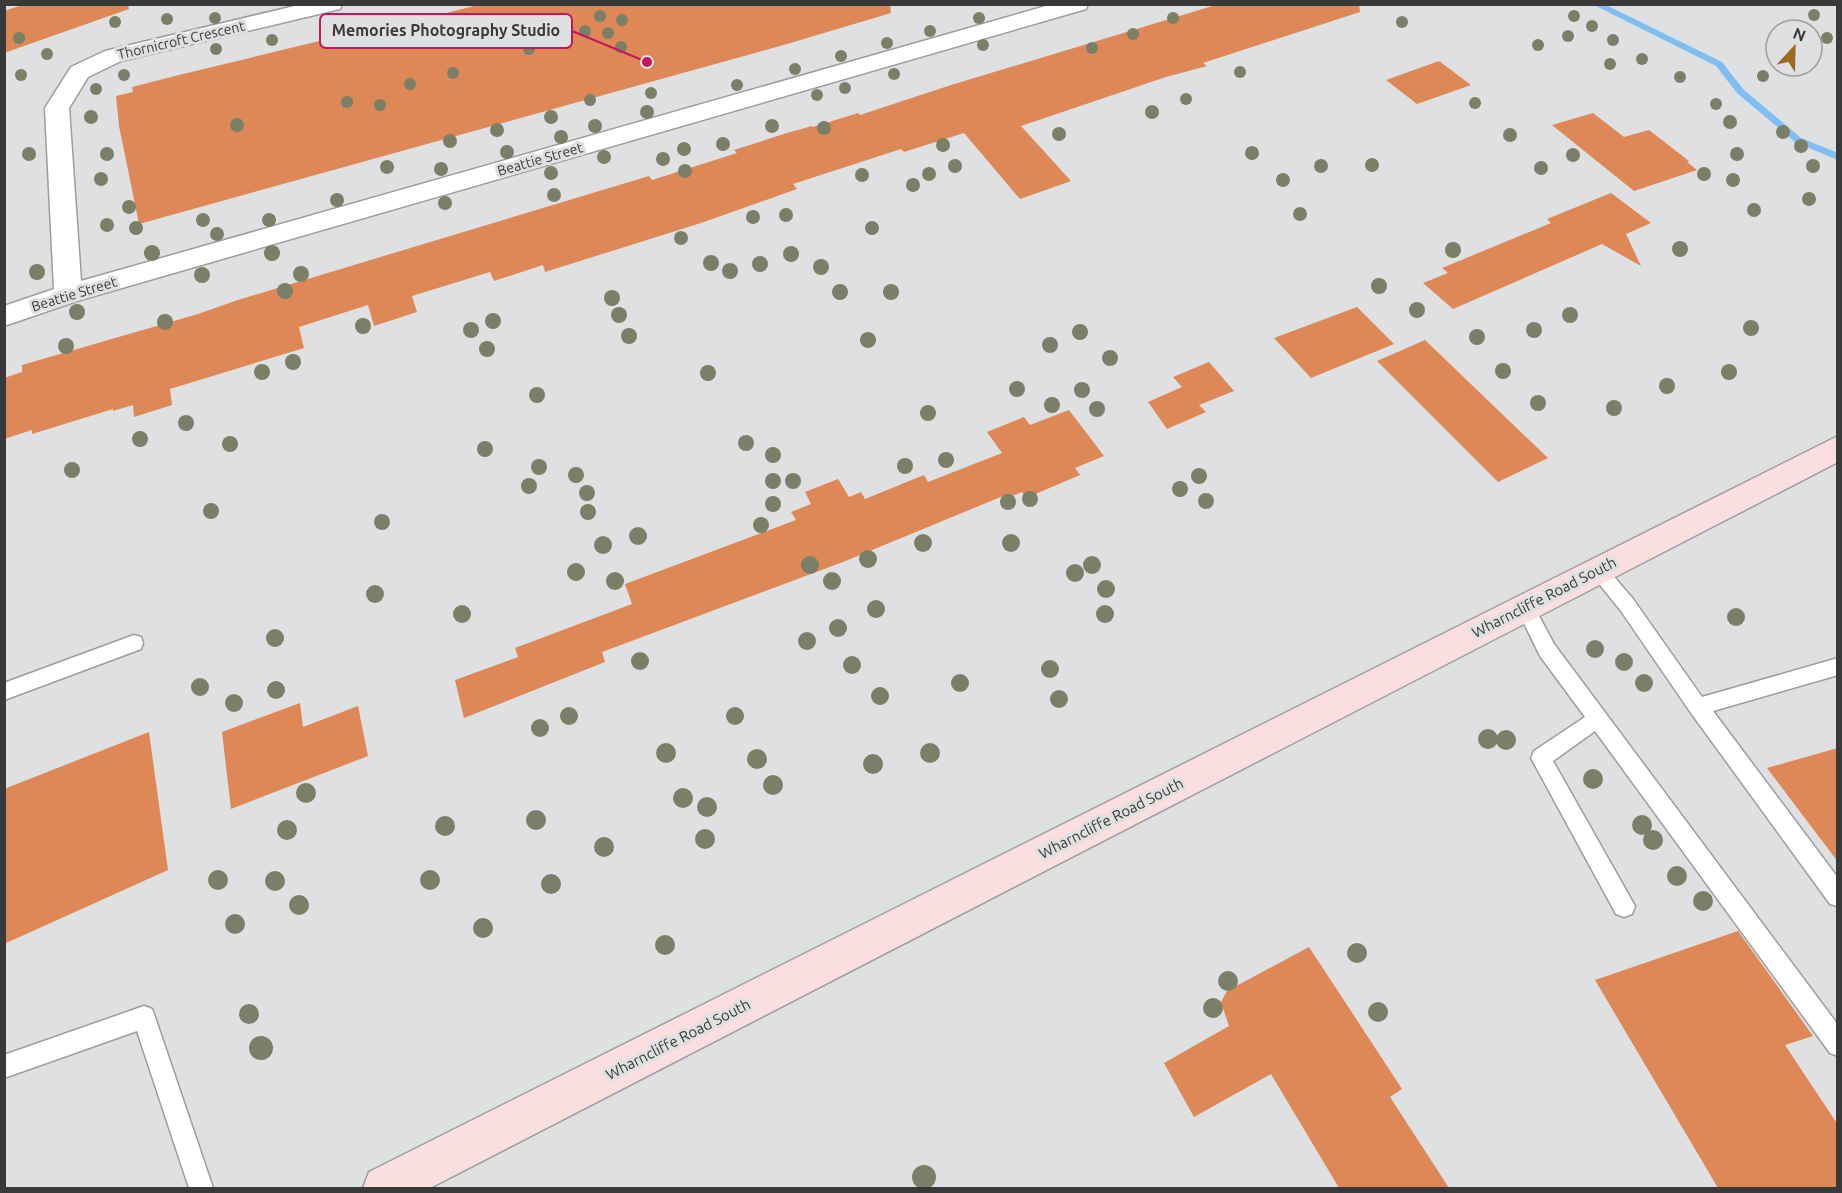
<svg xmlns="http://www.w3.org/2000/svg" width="1842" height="1193" viewBox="0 0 1842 1193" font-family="Ubuntu,sans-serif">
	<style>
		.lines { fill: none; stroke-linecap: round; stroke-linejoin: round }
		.stream { fill: #80bdf3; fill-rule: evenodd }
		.building { fill: #de8757 }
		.lane-casing { stroke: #9c9d9f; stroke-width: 3 }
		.street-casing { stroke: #9c9d9f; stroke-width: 3 }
		.secondary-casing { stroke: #9c9d9f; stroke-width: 3 }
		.lane { fill: #fff; fill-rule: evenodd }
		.street { fill: #fff; fill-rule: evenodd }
		.secondary { fill: #fbdee0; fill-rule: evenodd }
		.tree { fill: #7a7f68 }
		.labels { text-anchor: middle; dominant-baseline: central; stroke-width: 6; stroke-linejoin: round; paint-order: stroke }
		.far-street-label { font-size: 14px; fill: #39393a; stroke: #dfe0e2 }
		.street-label { font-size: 15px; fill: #39393a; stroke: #dfe0e2 }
		.leader { fill: none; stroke: #c2185b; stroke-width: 2 }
		.callout-dot { fill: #c2185b; stroke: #dfe0e2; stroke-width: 2 }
		.callout { fill: #dfe0e2; stroke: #c2185b; stroke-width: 2 }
		.callout-label { font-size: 16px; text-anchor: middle; font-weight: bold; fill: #39393a }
	</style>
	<rect width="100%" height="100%" fill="#dfe0e2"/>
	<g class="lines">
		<path class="stream" d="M1592,4H1604L1722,62L1743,89L1801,138L1838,153V160L1795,142L1737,93L1716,66Z"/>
	</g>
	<g class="building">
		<path d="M25,4H128L129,9L4,53V11Z"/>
		<path d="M482,4H890L891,13L787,44L139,224L119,126L116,96L133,92L132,87L183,74L386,25L387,28Z"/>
		<path d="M1219,4H1359L1360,12L1203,63L1207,66L1166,77L1021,126L1071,181L1020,199L964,133L904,152L901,149L793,184L797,189L701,223L545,272L543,265L494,281L490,272L412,296L417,312L374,326L368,305L299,327L304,348L170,389L172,405L134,417L133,405L113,411V409L32,434V430L4,439V378L22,372V365L198,314L238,300L649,176L652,180L737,153L734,150L787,133L812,126L813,127L858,113L860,115L948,86Z"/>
		<path d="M1439,61L1471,85L1417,104L1386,80Z"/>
		<path d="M1593,113L1624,137L1649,130L1689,161L1687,162L1697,170L1634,191L1552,125Z"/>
		<path d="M1611,193L1651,223L1626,234L1641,266L1602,244L1453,309L1423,283L1448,273L1442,268L1551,223L1547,219Z"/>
		<path d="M1357,307L1394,344L1311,378L1274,338Z"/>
		<path d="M1425,340L1548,458L1498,482L1377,361Z"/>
		<path d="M1209,362L1234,391L1199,405L1206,412L1167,429L1148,402L1182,387L1173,377Z"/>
		<path d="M1069,410L1104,456L1075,468L1080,475L1026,498L1022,492L1005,499L1003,496L843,562L602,652L605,662L464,718L455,680L518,657L515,648L632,604L625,584L796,520L791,512L811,504L805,492L838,479L849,497L861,492L865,499L924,475L928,482L1002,453L987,432L1024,417L1030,425Z"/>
		<path d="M300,703L303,727L358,706L368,756L231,809L222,732Z"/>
		<path d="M149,732L168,870L4,944V789Z"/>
		<path d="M1838,748V862L1767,768Z"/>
		<path d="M1738,931L1813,1036L1785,1045L1838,1125V1188H1718L1595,980Z"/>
		<path d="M1309,947L1402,1089L1390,1097L1449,1188H1339L1271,1074L1194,1117L1164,1063L1229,1026L1221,1002L1227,991Z"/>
	</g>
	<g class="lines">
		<defs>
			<g id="lane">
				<path d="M1598,563L1604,565L1633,599L1702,697L1838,658V675L1713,711L1838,878V906L1830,904L1691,713L1621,611L1592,575L1589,570L1592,565Z"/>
				<path d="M1525,599L1531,601L1554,644L1838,1025V1056L1830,1053L1595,731L1553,761L1635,906L1632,914L1624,917L1616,914L1531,758L1534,751L1585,717L1540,656L1516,607L1519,601Z"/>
				<path d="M134,635L141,637L143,643L141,649L4,700V683Z"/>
				<path d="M144,1006L152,1009L155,1017L213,1188H189L137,1031L4,1078V1055Z"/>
			</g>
			<path id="street" d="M303,4H342L340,9L121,61L88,77L69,108L81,281L1053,4H1088L1086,9L77,301L4,326V306L54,289L45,108L71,67L105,51Z"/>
			<path id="secondary" d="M1838,436V462L430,1188H363L369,1172Z"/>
		</defs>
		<use href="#lane" class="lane-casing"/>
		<use href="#street" class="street-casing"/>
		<use href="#secondary" class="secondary-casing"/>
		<use href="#lane" class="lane"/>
		<use href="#street" class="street"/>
		<use href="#secondary" class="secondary"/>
	</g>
	<g class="tree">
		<circle cx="1814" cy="15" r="6"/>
		<circle cx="600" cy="16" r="6"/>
		<circle cx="1574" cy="16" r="6"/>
		<circle cx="215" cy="18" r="6"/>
		<circle cx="979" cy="18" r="6"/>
		<circle cx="1173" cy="18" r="6"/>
		<circle cx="167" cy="19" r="6"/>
		<circle cx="622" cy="20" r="6"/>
		<circle cx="115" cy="22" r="6"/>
		<circle cx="1402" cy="22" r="6"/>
		<circle cx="1592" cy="26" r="6"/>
		<circle cx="585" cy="31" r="6"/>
		<circle cx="930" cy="31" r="6"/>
		<circle cx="608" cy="33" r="6"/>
		<circle cx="1133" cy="34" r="6"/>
		<circle cx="1568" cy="36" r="6"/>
		<circle cx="19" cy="38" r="6"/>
		<circle cx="1827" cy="38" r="6"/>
		<circle cx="272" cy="40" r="6"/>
		<circle cx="1613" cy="40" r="6"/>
		<circle cx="887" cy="43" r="6"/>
		<circle cx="983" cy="45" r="6"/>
		<circle cx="1538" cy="45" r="6"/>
		<circle cx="621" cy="47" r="6"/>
		<circle cx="1092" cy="48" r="6"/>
		<circle cx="216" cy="49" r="6"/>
		<circle cx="529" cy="49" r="6"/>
		<circle cx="47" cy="54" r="6"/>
		<circle cx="841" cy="56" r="6"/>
		<circle cx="1642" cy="59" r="6"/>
		<circle cx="1610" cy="64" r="6"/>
		<circle cx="795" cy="69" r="6"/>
		<circle cx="1240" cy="72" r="6"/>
		<circle cx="453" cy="73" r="6"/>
		<circle cx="894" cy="74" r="6"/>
		<circle cx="21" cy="75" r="6"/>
		<circle cx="124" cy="75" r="6"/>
		<circle cx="1763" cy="76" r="6"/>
		<circle cx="1680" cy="77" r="6"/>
		<circle cx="410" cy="84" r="6"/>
		<circle cx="737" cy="85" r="6"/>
		<circle cx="845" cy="88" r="6"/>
		<circle cx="96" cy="89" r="6"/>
		<circle cx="651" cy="93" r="6"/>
		<circle cx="817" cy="95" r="6"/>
		<circle cx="1186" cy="99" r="6"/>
		<circle cx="590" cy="100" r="6"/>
		<circle cx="347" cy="102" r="6"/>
		<circle cx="1475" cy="103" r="6"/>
		<circle cx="1716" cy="104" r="6"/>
		<circle cx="380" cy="105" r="6"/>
		<circle cx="647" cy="112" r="7"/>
		<circle cx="1152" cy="112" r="7"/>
		<circle cx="91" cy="117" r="7"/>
		<circle cx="551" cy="117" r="7"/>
		<circle cx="1730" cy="122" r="7"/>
		<circle cx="237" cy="125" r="7"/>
		<circle cx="595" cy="126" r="7"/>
		<circle cx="772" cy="126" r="7"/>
		<circle cx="824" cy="128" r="7"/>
		<circle cx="497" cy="130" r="7"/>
		<circle cx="1783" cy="132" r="7"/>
		<circle cx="1059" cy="134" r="7"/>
		<circle cx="1510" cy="135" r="7"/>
		<circle cx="561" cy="137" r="7"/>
		<circle cx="450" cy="141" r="7"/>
		<circle cx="723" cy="144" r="7"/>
		<circle cx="943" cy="145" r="7"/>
		<circle cx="1801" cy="146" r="7"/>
		<circle cx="684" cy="149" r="7"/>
		<circle cx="507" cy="152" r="7"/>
		<circle cx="1252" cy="153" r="7"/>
		<circle cx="29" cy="154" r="7"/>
		<circle cx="107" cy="154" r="7"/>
		<circle cx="1737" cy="154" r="7"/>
		<circle cx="1573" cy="155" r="7"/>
		<circle cx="604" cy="157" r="7"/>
		<circle cx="663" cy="159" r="7"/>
		<circle cx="1372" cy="165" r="7"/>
		<circle cx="955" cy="166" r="7"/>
		<circle cx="1321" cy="166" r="7"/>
		<circle cx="1813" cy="166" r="7"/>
		<circle cx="387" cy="167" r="7"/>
		<circle cx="1541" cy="168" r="7"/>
		<circle cx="441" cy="169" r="7"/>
		<circle cx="685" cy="171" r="7"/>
		<circle cx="551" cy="173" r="7"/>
		<circle cx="929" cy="174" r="7"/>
		<circle cx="1704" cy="174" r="7"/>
		<circle cx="862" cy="175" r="7"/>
		<circle cx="101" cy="179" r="7"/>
		<circle cx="1283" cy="180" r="7"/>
		<circle cx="1733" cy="180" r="7"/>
		<circle cx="913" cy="185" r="7"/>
		<circle cx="554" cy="195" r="7"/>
		<circle cx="1809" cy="199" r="7"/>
		<circle cx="337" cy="200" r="7"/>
		<circle cx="445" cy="203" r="7"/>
		<circle cx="129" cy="207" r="7"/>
		<circle cx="1754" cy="210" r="7"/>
		<circle cx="1300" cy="214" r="7"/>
		<circle cx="786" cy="215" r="7"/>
		<circle cx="753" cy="217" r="7"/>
		<circle cx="203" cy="220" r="7"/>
		<circle cx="269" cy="220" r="7"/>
		<circle cx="107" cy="225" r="7"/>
		<circle cx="136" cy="228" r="7"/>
		<circle cx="872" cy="228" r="7"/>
		<circle cx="217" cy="234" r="7"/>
		<circle cx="681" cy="238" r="7"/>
		<circle cx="1680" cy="249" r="8"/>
		<circle cx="1453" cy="250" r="8"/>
		<circle cx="152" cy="253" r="8"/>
		<circle cx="272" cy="253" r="8"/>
		<circle cx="791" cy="254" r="8"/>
		<circle cx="711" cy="263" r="8"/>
		<circle cx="760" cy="264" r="8"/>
		<circle cx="821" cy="267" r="8"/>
		<circle cx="730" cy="271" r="8"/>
		<circle cx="37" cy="272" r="8"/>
		<circle cx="301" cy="274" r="8"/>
		<circle cx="202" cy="275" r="8"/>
		<circle cx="1379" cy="286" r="8"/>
		<circle cx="285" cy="291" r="8"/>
		<circle cx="840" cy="292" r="8"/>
		<circle cx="891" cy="292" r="8"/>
		<circle cx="612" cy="298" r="8"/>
		<circle cx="1417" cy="310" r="8"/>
		<circle cx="77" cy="312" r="8"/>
		<circle cx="619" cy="315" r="8"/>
		<circle cx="1570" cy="315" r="8"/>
		<circle cx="493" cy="321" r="8"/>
		<circle cx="165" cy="322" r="8"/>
		<circle cx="363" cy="326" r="8"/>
		<circle cx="1751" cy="328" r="8"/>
		<circle cx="471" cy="330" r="8"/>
		<circle cx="1534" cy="330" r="8"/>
		<circle cx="1080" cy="332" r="8"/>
		<circle cx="629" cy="336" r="8"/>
		<circle cx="1477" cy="337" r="8"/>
		<circle cx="868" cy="340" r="8"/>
		<circle cx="1050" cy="345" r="8"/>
		<circle cx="66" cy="346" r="8"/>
		<circle cx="487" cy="349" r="8"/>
		<circle cx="1110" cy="358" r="8"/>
		<circle cx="293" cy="362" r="8"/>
		<circle cx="1503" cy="371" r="8"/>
		<circle cx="262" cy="372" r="8"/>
		<circle cx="1729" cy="372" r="8"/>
		<circle cx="708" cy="373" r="8"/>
		<circle cx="1667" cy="386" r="8"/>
		<circle cx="1017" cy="389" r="8"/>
		<circle cx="1082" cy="390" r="8"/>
		<circle cx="537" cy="395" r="8"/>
		<circle cx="1538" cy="403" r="8"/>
		<circle cx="1052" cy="405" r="8"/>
		<circle cx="1614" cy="408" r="8"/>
		<circle cx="1097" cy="409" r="8"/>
		<circle cx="928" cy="413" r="8"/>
		<circle cx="186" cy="423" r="8"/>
		<circle cx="140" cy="439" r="8"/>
		<circle cx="746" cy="443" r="8"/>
		<circle cx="230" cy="444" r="8"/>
		<circle cx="485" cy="449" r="8"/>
		<circle cx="773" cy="455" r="8"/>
		<circle cx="946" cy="460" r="8"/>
		<circle cx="905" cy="466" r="8"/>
		<circle cx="539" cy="467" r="8"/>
		<circle cx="72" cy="470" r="8"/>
		<circle cx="576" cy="475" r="8"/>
		<circle cx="1199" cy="476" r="8"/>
		<circle cx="773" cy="481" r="8"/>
		<circle cx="793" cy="481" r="8"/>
		<circle cx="529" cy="486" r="8"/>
		<circle cx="1180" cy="489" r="8"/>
		<circle cx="587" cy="493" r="8"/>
		<circle cx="1030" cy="499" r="8"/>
		<circle cx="1206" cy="501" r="8"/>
		<circle cx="1008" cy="502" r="8"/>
		<circle cx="773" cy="504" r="8"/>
		<circle cx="211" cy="511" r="8"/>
		<circle cx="588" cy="512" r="8"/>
		<circle cx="382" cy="522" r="8"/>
		<circle cx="761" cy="525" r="8"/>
		<circle cx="638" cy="536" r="9"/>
		<circle cx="923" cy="543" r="9"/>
		<circle cx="1011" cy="543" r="9"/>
		<circle cx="603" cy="545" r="9"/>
		<circle cx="868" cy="559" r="9"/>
		<circle cx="810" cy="565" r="9"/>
		<circle cx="1092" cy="565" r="9"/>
		<circle cx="576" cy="572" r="9"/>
		<circle cx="1075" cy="573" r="9"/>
		<circle cx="615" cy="581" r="9"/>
		<circle cx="832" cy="581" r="9"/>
		<circle cx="1106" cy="589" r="9"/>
		<circle cx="375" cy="594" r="9"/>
		<circle cx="876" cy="609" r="9"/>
		<circle cx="462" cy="614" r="9"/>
		<circle cx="1105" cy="614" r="9"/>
		<circle cx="1736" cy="617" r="9"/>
		<circle cx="838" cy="628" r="9"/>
		<circle cx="275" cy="638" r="9"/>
		<circle cx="807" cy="641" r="9"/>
		<circle cx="1595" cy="649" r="9"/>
		<circle cx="640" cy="661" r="9"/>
		<circle cx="1624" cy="662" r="9"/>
		<circle cx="852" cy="665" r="9"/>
		<circle cx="1050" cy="669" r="9"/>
		<circle cx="960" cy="683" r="9"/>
		<circle cx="1644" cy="683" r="9"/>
		<circle cx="200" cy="687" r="9"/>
		<circle cx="276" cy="690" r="9"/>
		<circle cx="880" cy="696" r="9"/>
		<circle cx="1059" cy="699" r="9"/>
		<circle cx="234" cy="703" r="9"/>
		<circle cx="569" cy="716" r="9"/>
		<circle cx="735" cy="716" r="9"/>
		<circle cx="540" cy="728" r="9"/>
		<circle cx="1488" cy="739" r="10"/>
		<circle cx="1506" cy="740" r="10"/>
		<circle cx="666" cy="753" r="10"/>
		<circle cx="930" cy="753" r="10"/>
		<circle cx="757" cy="759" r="10"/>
		<circle cx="873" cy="764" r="10"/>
		<circle cx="1593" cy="779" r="10"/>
		<circle cx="773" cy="785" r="10"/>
		<circle cx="306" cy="793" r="10"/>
		<circle cx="683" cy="798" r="10"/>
		<circle cx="707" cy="807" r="10"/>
		<circle cx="536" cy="820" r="10"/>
		<circle cx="1642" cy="825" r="10"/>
		<circle cx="445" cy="826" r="10"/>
		<circle cx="287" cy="830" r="10"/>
		<circle cx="705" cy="839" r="10"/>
		<circle cx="1653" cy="840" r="10"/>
		<circle cx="604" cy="847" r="10"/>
		<circle cx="1677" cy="876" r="10"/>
		<circle cx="218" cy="880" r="10"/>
		<circle cx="430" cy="880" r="10"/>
		<circle cx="275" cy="881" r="10"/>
		<circle cx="551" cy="884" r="10"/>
		<circle cx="1703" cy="901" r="10"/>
		<circle cx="299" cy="905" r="10"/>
		<circle cx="235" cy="924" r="10"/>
		<circle cx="483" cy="928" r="10"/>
		<circle cx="665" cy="945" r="10"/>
		<circle cx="1357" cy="953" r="10"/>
		<circle cx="1228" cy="981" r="10"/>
		<circle cx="1213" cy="1008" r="10"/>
		<circle cx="1378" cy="1012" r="10"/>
		<circle cx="249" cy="1014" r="10"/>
		<circle cx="261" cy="1048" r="12"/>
		<circle cx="924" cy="1177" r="12"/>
	</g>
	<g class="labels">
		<g class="far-street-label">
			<text transform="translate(181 40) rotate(-13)">Thornicroft Crescent</text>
			<text transform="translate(540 159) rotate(-16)">Beattie Street</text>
			<text transform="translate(74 294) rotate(-17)">Beattie Street</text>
		</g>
		<g class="street-label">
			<text transform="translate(1544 597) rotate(-27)">Wharncliffe Road South</text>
			<text transform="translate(1111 818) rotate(-27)">Wharncliffe Road South</text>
			<text transform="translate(678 1039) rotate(-27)">Wharncliffe Road South</text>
		</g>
	</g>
	<path class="leader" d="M647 62L572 31"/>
	<circle class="callout-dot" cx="647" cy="62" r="6"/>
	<rect class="callout" x="320" y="14" width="252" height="34" rx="6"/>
	<g class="callout-label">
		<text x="446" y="36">Memories Photography Studio</text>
	</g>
	<rect width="1842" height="1193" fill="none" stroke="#39393a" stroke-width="12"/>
	<g transform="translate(1794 48) rotate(22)"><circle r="28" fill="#dfe0e2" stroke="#9d9d9f" stroke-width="1.5"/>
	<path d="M0-4.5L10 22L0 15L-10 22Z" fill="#9e6921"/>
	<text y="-9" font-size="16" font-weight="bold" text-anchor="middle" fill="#39393a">N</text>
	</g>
</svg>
